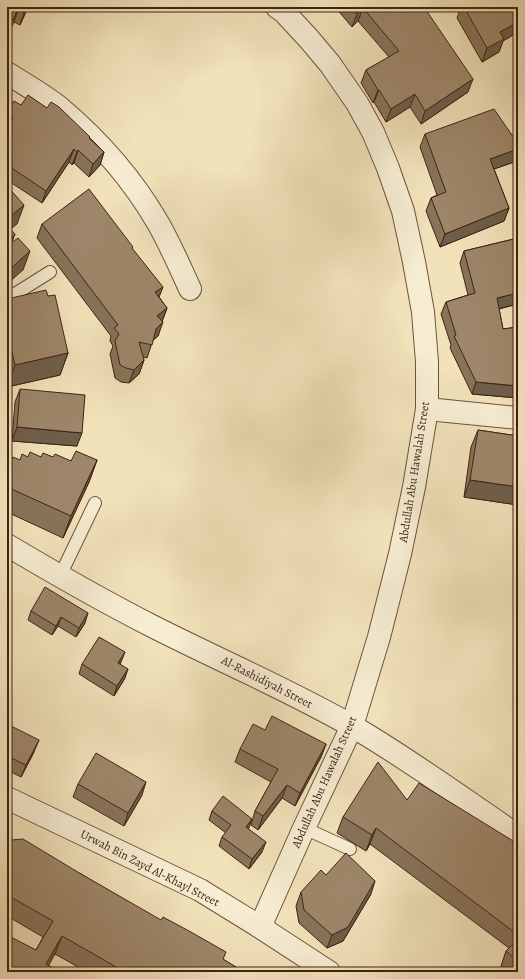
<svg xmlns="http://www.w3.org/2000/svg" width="525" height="979" viewBox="0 0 525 979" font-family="Alegreya,serif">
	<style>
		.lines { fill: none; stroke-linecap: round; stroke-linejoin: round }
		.service-casing { stroke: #6d533c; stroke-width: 14 }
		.minor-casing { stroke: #6d533c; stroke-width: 24 }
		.tertiary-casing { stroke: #6d533c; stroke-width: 24 }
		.service { stroke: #f6ecd2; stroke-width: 12 }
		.minor { stroke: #f6ecd2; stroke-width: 22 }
		.tertiary { stroke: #f6ecd2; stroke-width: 22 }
		.wall { fill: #87735a; stroke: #412312 }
		.shaded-wall { fill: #6e5e4a; stroke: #412312 }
		.building { fill: #9d8669; stroke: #412312 }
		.labels { text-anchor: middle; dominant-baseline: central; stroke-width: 3; stroke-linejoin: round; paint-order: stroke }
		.street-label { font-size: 12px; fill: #412312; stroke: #f6ecd2 }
	</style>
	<rect width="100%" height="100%" fill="#f1e2ba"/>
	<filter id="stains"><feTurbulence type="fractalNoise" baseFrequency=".005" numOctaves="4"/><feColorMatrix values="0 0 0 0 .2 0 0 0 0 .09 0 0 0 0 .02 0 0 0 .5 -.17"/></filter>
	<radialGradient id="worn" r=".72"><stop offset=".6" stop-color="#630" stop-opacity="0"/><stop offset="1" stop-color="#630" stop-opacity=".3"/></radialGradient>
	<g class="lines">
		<defs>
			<g id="service">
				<path d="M7,299L50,272"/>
				<path d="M60,576L95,503"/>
				<path d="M304,828L350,849"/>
			</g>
			<g id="minor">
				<path d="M7,73C24,84 44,95 60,108C98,140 133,180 158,223C170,244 180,267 190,289"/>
				<path d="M427,409L518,418"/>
				<path d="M7,545C54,573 103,601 152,626C219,660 287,689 352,726C409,759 463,799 518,836"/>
				<path d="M260,927L304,828L352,726L379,637L400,554L414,487L427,409V362L423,312L414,262L403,211L388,168L373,132L357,103L330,64L309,39L284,12L277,7"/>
			</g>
			<path id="tertiary" d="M7,798L200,890L260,927L329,972"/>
		</defs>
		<use href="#service" class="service-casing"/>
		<use href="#minor" class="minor-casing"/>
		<use href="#tertiary" class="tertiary-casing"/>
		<use href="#service" class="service"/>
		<use href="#minor" class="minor"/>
		<use href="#tertiary" class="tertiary"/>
	</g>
	<g class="wall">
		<path d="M7,7H28L20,25L14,22Z"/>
		<path d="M335,7H424L468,92L421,124L410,107L386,122L374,102L373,103L361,83L366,70L389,57L358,21L352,27Z"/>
		<path d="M461,7H510L513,35L503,41L499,52L482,62L457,18Z"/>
		<path d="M21,105L90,138L104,152L100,165L89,177L74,163L72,165L69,162L42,203L7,180V112Z"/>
		<path d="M425,134L514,162L494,169L509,208L504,221L440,247L426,211L431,198L437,195L420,147Z"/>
		<path d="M42,224L132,249L159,297L167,308L162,322L158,336L153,340L147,358L143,357L144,360L139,374L129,383L121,382L115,378L110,354L113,346L110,341L111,336L37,238Z"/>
		<path d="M518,238V304L499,309L503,329L518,327V398L472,394L450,348L451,345L441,314L446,302L468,295L460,263L464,251Z"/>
		<path d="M48,296L68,353L60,375L7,387V299Z"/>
		<path d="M20,389L77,446L12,441L15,402Z"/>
		<path d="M478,430L518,436V505L464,497L471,447Z"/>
		<path d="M28,457H53L71,461L97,460L89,482L63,538L7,512V468L8,469L20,460Z"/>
		<path d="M31,611L85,623L76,637L58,626L52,635L28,620Z"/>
		<path d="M121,662L120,664L125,678L114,696L79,674L82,664Z"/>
		<path d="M7,724L34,752L21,777L7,770Z"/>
		<path d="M265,730L326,744L321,757L295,806L282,798L258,830L251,825L255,811L271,782L235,762L240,749Z"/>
		<path d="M78,784L142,795L124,826L73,797Z"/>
		<path d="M407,800L518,844V972H506L501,966L506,951L509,948L370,844L366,851L337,833L343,817Z"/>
		<path d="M212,811L249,828L248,829L262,852L249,869L219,846L222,837L226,833L209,820Z"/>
		<path d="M7,842L81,874L244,972H87L55,954L7,972L36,950L43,937L7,916Z"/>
		<path d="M326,875L371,894L343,941L327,948L299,923L296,906L301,892Z"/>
	</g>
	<g class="shaded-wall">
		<path d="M19,7L14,22L7,36V32Z"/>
		<path d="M26,7H28L20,25L25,9Z"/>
		<path d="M363,8L358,21L352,27L357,14Z"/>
		<path d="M518,22L513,35L503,41L499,52L482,62L487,48L500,32Z"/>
		<path d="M473,79L468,92L421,124L425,111Z"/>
		<path d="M378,90H379L374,102L373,103Z"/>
		<path d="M415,94L410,107L386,122L391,109Z"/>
		<path d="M74,149L69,162L42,203L46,191Z"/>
		<path d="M518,149L514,162L485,172L490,159Z"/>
		<path d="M78,150L74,163L72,165L77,152Z"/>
		<path d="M104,152L100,165L89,177L93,164Z"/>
		<path d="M24,205L17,224L7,232V219Z"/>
		<path d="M509,208L504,221L440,247L445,234Z"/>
		<path d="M15,234L8,253L7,247Z"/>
		<path d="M30,251L23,270L7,284V272Z"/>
		<path d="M163,287L158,300L155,292Z"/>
		<path d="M518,293V304L493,310L497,298Z"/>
		<path d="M167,308L162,321L152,329L157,316Z"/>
		<path d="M163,322L158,336L151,342L156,329Z"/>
		<path d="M68,353L60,375L7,387L15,365Z"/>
		<path d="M144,360L139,374L129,383L134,370Z"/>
		<path d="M476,382L518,386V398L472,394Z"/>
		<path d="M17,427L82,433L77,446L12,441Z"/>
		<path d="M97,460L89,482L63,538L71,516Z"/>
		<path d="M470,480L518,487V505L464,497Z"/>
		<path d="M88,613L85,623L76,637L79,628Z"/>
		<path d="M61,617L58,626L52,635L56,626Z"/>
		<path d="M125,652L121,662L115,672L118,663Z"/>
		<path d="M128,669L125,678L114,696L117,686Z"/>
		<path d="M39,740L34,752L21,777L26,765Z"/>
		<path d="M326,744L321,757L295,806L300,793Z"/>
		<path d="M146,782L142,795L124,826L128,813Z"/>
		<path d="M287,785L282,798L258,830L263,816Z"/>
		<path d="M252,819L249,828L242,836L246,827Z"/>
		<path d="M376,828L370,844L366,851L372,835Z"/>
		<path d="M266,842L262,852L249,869L252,859Z"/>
		<path d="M375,881L371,894L343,941L327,948L332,935Z"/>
		<path d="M62,936L55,954L45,972L46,964Z"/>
	</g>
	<g class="building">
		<path d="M7,7H19L7,32Z"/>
		<path d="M20,7H26L25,9Z"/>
		<path d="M351,7H424L473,79L425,111L415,94L391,109L379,90H378L366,70L399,51L363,8L357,14Z"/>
		<path d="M464,7H510L518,22L500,32L504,39L487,48Z"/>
		<path d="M28,95L47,108L51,102L59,107L88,135L90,137L89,138L104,152L93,164L78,150L77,152L74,149L46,191L7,165V126L13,118L7,114V112L14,101L21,105Z"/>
		<path d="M494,109L516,141L518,147V149L490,159L509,208L445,234L431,198L446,192L425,134Z"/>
		<path d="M7,186L24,205L7,219Z"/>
		<path d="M89,189L133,247L132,248L163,287L155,292L167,308L157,316L163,322L156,329L152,345L139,342L144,360L134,370L126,368L120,365L115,341L119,334L114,328L118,325L42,224Z"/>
		<path d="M7,226L15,234L7,246L18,238L30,251L7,272Z"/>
		<path d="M518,238V293L497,298L503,329L518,327V386L476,382L454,336L456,335L446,302L475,293L464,251Z"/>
		<path d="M46,290L48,296L55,295L68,353L15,365L7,331V330L11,329L7,310V299Z"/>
		<path d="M20,389L85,395L82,433L17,427Z"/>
		<path d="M478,430L518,436V487L470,480Z"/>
		<path d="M76,451L97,460L71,516L7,487V468L8,469L13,457L20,460L22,454L28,457L30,452L41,457L43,453L53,457L55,454L71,461Z"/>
		<path d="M45,587L88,613L79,628L61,617L56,626L31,611Z"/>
		<path d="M99,637L125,652L118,663L128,669L117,686L82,664Z"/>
		<path d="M272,716L326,744L300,793L287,785L263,816L255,811L278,769L240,749L253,724L265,730Z"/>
		<path d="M7,724L39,740L26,765L7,756Z"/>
		<path d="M96,753L146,782L128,813L78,784Z"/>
		<path d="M378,762L407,800L419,783L518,844V935L376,828L372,835L343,817Z"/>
		<path d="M223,796L252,819L246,827L266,842L252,859L222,837L231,825L212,811Z"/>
		<path d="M23,839L81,874L161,920L163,917L189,931L226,952L223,959L244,972H125L62,936L46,964L60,972H7V935L36,950L53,921L7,895V842L11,840Z"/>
		<path d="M346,853L375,881L348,927L332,935L304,910L301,892L321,870L326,875Z"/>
		<path d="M518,939V962L506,951Z"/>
	</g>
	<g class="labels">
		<g class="street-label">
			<text transform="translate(414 472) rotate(-81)">Abdullah Abu Hawalah Street</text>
			<text transform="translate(267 682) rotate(27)">Al-Rashidiyah Street</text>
			<text transform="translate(324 782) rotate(-66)">Abdullah Abu Hawalah Street</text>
			<text transform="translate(150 868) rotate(27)">Urwah Bin Zayd Al-Khayl Street</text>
		</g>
	</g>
	<rect width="525" height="979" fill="none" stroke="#f1e2ba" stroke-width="24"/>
	<rect x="8" y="8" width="509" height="963" fill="none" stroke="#412312" stroke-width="2"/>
	<rect x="12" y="12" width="501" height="955" fill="none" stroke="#412312"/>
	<rect width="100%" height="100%" filter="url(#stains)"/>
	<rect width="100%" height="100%" fill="url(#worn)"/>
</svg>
